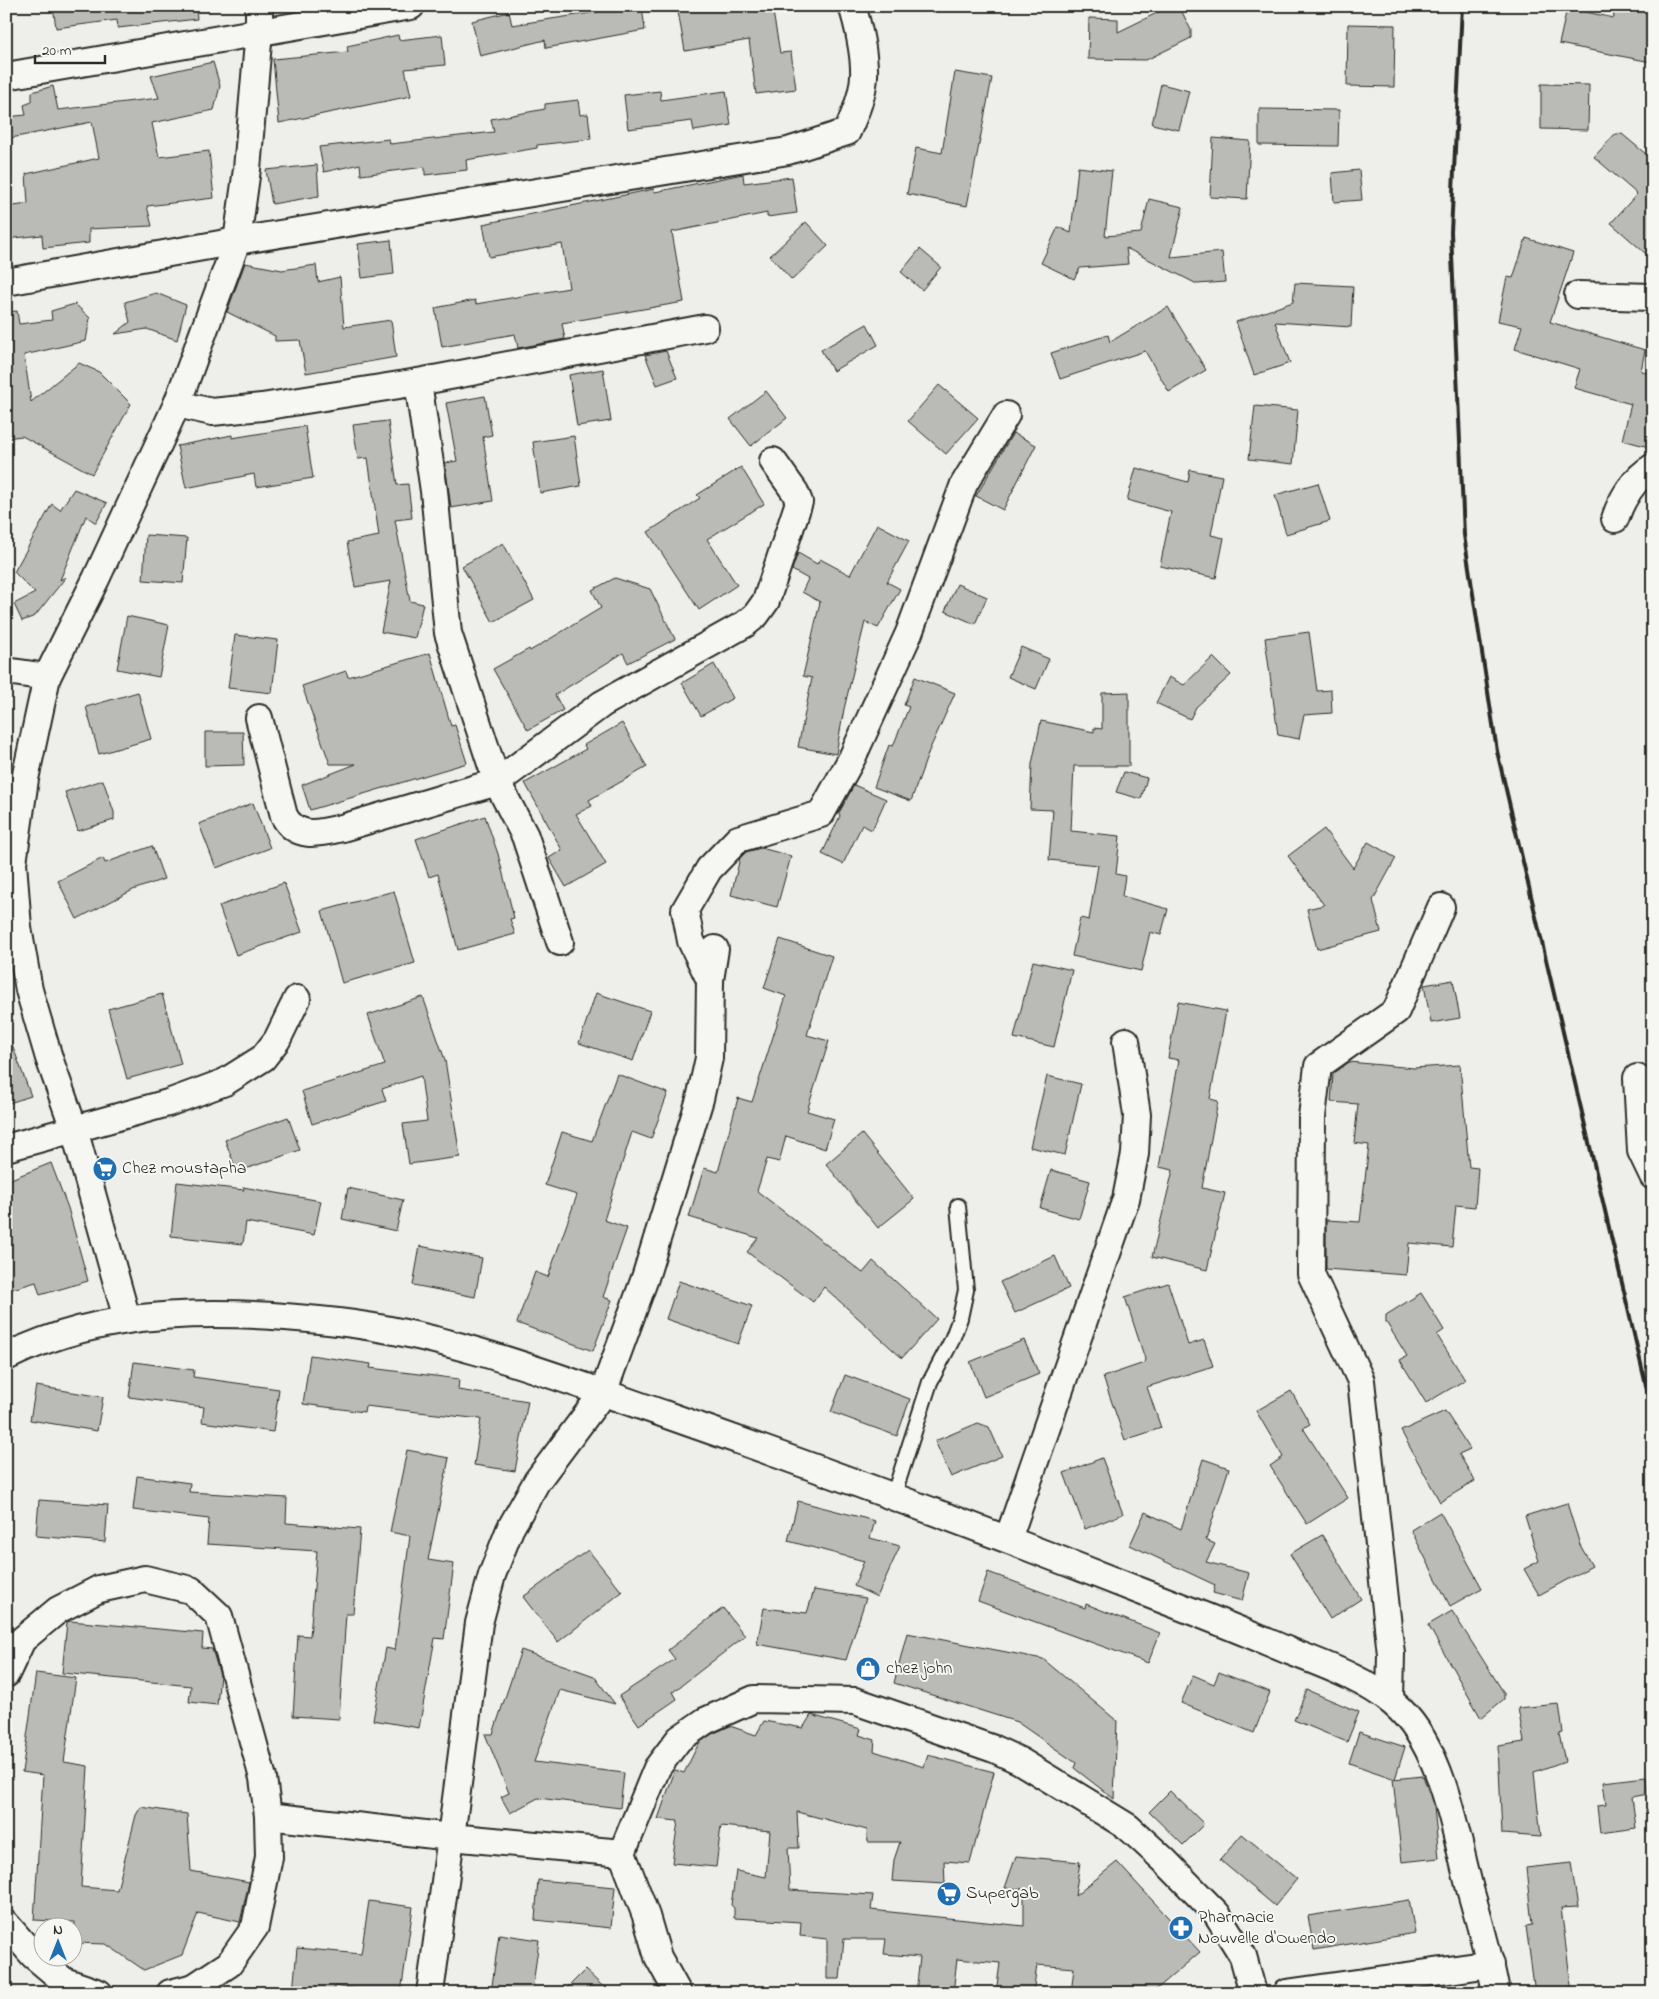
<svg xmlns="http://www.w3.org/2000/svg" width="1659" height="1999" viewBox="0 0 1659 1999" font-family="'Indie Flower',sans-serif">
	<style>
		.building { fill: #babab7; stroke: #2b2b2b }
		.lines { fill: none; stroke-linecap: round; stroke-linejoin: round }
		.lane-casing { stroke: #2b2b2b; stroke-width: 18 }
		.street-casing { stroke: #2b2b2b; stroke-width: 30 }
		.lane { stroke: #f6f6f2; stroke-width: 14 }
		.street { stroke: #f6f6f2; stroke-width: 26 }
		.rail { stroke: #2b2b2b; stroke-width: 4 }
		.labels { text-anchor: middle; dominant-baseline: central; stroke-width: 4; stroke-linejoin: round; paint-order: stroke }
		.poi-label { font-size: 18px; fill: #2b2b2b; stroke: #f6f6f2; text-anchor: start }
	</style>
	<rect width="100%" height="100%" fill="#eeeeea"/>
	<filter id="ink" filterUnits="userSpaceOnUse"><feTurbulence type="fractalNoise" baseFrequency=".02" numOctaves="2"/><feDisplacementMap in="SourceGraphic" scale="10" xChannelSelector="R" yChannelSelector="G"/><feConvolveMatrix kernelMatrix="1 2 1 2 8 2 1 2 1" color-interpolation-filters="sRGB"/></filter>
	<g filter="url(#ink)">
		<g class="building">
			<path d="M53,6H196L197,19L118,28L117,20L56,28Z"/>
			<path d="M609,6H642L645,30L546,48L545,40L480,56L472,21L509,12L512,25L610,10Z"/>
			<path d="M677,6H772L780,53L791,52L796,89L756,94L749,40L685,51Z"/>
			<path d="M1171,6H1179L1191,30V38L1146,60L1088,59L1089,18L1118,19V32Z"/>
			<path d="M1649,7L1651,62L1559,44L1567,8L1614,18L1613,10Z"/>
			<path d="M1348,24L1395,25L1394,87L1347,86Z"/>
			<path d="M398,35L399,40L442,35L445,65L405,69L411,96L279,123L273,59L348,52L347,46Z"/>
			<path d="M213,62L220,86L214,110L152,123L159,157L209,151L214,198L147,206L152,226L89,229V243L43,248L42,235L6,239V207L28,204L26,174L99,158L92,122L6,139V117L26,115L24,105L32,102V92L53,86L58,110L159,98L151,76Z"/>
			<path d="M955,72L992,78L967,206L907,194L916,148L942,153Z"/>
			<path d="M1161,84L1189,91L1179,130L1152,124Z"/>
			<path d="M1541,84L1589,85L1588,130L1541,129Z"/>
			<path d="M660,91L661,100L726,91L731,125L694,131L692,121L628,129L624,95Z"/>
			<path d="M578,100L580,115L588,114L591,139L537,145V148L466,160L467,170L425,175V167L361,175L360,164L324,172L319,147L389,139L390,144L494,132L491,119L545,109V104Z"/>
			<path d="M1259,109L1339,110L1338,146L1259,145Z"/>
			<path d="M1615,134H1622L1653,160V260L1611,223L1637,194L1594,157Z"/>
			<path d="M1213,138L1250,141L1247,199L1210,197Z"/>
			<path d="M317,165L319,196L272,204L266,170Z"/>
			<path d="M1078,167L1112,171L1105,236L1141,233L1149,199L1183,207L1171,257L1222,252L1225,282L1197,284L1126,248L1128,264L1080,268L1074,279L1041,263L1058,227L1071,233Z"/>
			<path d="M1359,170L1362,200L1334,202L1332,173Z"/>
			<path d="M743,174L744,183L792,177L797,213L767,217V213L672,232L684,302L562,323L565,339L518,348L515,334L442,347L435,308L475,300L476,304L569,288L562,244L489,257L483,224L654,189L655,192Z"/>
			<path d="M806,222L828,246L792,280L770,256Z"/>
			<path d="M1526,238L1573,253L1550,322L1645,350L1641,371L1653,374V448L1622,440L1631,404L1574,388L1580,369L1515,349L1522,326L1498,321L1507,277L1513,278Z"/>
			<path d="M391,240L394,274L362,278L358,244Z"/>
			<path d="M920,249L941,267L922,290L901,272Z"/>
			<path d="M245,263L282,270L316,265L318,282L340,277L344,327L391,320L396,357L306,373L300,340L275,341V336L227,312Z"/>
			<path d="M1295,283L1353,286L1351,327L1275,322L1290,363L1254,375L1236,322L1293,302Z"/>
			<path d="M156,293L186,305L177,340L147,329L115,334L130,322L125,302Z"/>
			<path d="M75,304L90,318L86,341L24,355L31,402L79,363L99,372L131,404L92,474L22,436L6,438V312L17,311L19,324L52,320L51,311Z"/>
			<path d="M1168,307L1206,370L1169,392L1145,351L1060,379L1051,353L1108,335L1110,342Z"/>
			<path d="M867,324L878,345L833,371L821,350Z"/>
			<path d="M666,351L677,378L657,385L645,355Z"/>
			<path d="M603,369L611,421L577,426L569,375Z"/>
			<path d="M939,385L978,418L946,454L908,421Z"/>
			<path d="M766,391L787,418L751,446L730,419Z"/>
			<path d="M485,396L492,435L483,437L493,501L451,508L445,463L457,461L446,403Z"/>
			<path d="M1255,406L1298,410L1293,464L1249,459Z"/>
			<path d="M388,421L397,485L408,484L412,518L395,520L410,601L423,604L415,638L381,632L391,581L355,587L347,542L379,536L368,458L358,459L353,425Z"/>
			<path d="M305,426L313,478L256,487L254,474L186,488L177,446L232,435V438Z"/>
			<path d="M1013,433L1036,445L1003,510L976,496Z"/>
			<path d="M574,436L581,486L540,493L533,442Z"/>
			<path d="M741,467L764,504L707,539L737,585L699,610L648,532L700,498L697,495Z"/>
			<path d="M1136,468L1188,482L1190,470L1222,476L1211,535L1224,538L1216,578L1160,566L1171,512L1127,500Z"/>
			<path d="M1318,483L1330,521L1286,534L1275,495Z"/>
			<path d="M74,489L107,503L96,523L86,516L60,580L66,577L35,616L22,621L14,604L35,593L14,572L52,504L60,510Z"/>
			<path d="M877,524L909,541L887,582L900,589L878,628L865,622L844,709L836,754L798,747L812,678L803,676L820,602L802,592L808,579L792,570L798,553L817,564L820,559L850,575Z"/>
			<path d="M146,535L187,538L183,583L143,580Z"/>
			<path d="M503,543L534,600L493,622L462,566Z"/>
			<path d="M615,578L650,589L675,639L628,663L623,653L555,695L563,710L528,730L493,669L529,649L530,651L601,608L592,590Z"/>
			<path d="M957,584L987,597L975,624L945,611Z"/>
			<path d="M127,616L169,625L159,677L117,669Z"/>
			<path d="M1309,632L1317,691L1331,690L1332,713L1304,715L1299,739L1278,735L1265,638Z"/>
			<path d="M235,635L278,640L272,693L228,688Z"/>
			<path d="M1021,647L1049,659L1036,689L1008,677Z"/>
			<path d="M430,653L451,726L455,725L467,763L310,810L302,785L356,764H330L302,686L346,671L348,677Z"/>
			<path d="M1213,657L1231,675L1196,707L1190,719L1156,703L1169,677L1184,685Z"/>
			<path d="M714,664L733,698L701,716L682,683Z"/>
			<path d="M915,677L955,693L929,751L911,801L874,787L889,745L893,746L909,707L904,705Z"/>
			<path d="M138,692L151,739L99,754L86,707Z"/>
			<path d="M1129,692V766H1074L1071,831L1120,836L1116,874L1125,876L1122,896L1168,909L1161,935L1150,932L1141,971L1072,956L1080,918L1089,920L1098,865L1049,860L1053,810L1030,809L1032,764L1041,721L1094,732V728L1102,729V693Z"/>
			<path d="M622,723L647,767L589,800L592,806L576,814L606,864L566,887L549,858L562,850L525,783L586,749L584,745Z"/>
			<path d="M205,732H243L244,765L205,766Z"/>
			<path d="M1124,772L1147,778L1141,799L1116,792Z"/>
			<path d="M103,780L114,812V820L78,831L65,792Z"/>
			<path d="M854,785L886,799L872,830L862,825L843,864L822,854L840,816L839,813Z"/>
			<path d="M253,803L270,848L216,868L199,824Z"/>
			<path d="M485,816L498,854L514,918L510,919L515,934L458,950L438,874L429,877L416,839Z"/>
			<path d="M1324,829L1353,868L1368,842L1396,858L1373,900L1381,932L1317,949L1307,909L1324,905L1288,856Z"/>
			<path d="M152,846L164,879L133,890L77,919L58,881L103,858L105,863Z"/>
			<path d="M761,848L791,856L777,907L731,895L740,858L746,852Z"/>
			<path d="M284,883L302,932L236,955L219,906Z"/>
			<path d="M394,891L415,963L342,983L322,911Z"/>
			<path d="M780,939L832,956L807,1035L829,1041L807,1111L834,1119L825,1149L786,1136L779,1162L767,1159L757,1191L863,1273L873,1261L937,1319L902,1358L824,1287L813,1302L747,1252L758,1238L689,1217L704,1168L718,1172L738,1098L752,1102L786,996L764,988Z"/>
			<path d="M1033,961L1072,970L1054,1047L1014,1038Z"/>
			<path d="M1453,980L1460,1018L1431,1023L1424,985Z"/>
			<path d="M596,993L650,1011L633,1061L579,1043Z"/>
			<path d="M162,994L181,1064L127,1079L108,1009Z"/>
			<path d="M423,997L445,1060L460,1157L409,1164L403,1124L427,1121L421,1076L382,1089L386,1101L312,1124L302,1091L385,1065L368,1015Z"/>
			<path d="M1178,1002L1226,1011L1210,1099L1218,1101L1202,1188L1225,1193L1207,1270L1152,1257L1173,1170L1159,1167L1179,1060L1168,1058Z"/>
			<path d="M6,1036H9L31,1096L6,1104Z"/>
			<path d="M1349,1062L1414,1068L1460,1065L1469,1167L1478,1168L1475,1207L1456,1205L1452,1247L1409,1243L1406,1275L1326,1269V1220L1360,1222L1369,1145L1354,1143L1358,1104L1331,1102L1333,1074Z"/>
			<path d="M617,1074L668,1093L651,1139L632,1132L604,1220L627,1228L603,1297L612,1300L593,1351L517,1323L535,1272L548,1277L577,1195L545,1185L562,1132L592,1141Z"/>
			<path d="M1047,1076L1081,1084L1065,1155L1030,1147Z"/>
			<path d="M288,1117L300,1150L237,1172L225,1140Z"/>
			<path d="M862,1134L914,1199L878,1228L826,1164Z"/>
			<path d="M51,1163L68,1208L88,1281L40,1295L36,1282L6,1291V1181Z"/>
			<path d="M1051,1170L1090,1181L1079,1219L1040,1208Z"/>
			<path d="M177,1182L244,1190L243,1187L321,1201L314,1235L246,1222L243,1244L171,1236Z"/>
			<path d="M348,1188L403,1200L396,1231L342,1219Z"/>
			<path d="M420,1246L482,1258L475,1297L413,1285Z"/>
			<path d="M1055,1256L1069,1288L1015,1313L1000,1282Z"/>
			<path d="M679,1281L752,1306L738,1344L666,1319Z"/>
			<path d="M1168,1283L1188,1345L1204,1340L1213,1366L1147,1387L1161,1428L1125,1440L1103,1377L1144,1363L1145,1359L1125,1297Z"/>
			<path d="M1421,1293L1444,1330L1437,1335L1465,1380L1426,1403L1400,1360L1407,1356L1386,1322V1315Z"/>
			<path d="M1024,1340L1039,1374L984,1397L970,1362Z"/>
			<path d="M310,1355L371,1364L370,1368L459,1379L458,1390L528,1401L515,1471L474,1465L481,1419L365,1406L364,1412L303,1404Z"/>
			<path d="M134,1362L194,1370L193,1377L279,1389L273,1432L202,1422L204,1407L129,1397Z"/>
			<path d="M845,1375L910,1399L897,1436L831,1412Z"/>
			<path d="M36,1386L103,1397L97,1431L30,1420Z"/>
			<path d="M1291,1391L1310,1424L1303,1428L1348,1498L1307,1524L1270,1466L1283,1457L1256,1411Z"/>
			<path d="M1445,1411L1470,1449L1459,1454L1475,1481L1440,1502L1401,1431Z"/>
			<path d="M978,1423L989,1427L1002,1456L951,1477L935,1441Z"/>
			<path d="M407,1450L449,1458L428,1560L454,1564L444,1639L435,1638L419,1728L373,1720L386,1648L395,1650L410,1536L390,1532Z"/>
			<path d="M1102,1458L1123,1514L1085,1529L1064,1473Z"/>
			<path d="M1203,1459L1229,1468L1206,1540L1215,1544L1206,1562L1249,1573L1242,1601L1213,1593L1215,1585L1130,1545L1145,1512L1181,1529Z"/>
			<path d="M137,1476L190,1483L189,1492L287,1498L286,1523L360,1529L353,1614H346L339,1719L293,1716L298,1635L310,1636L317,1551L207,1544L209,1519L133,1510Z"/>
			<path d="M39,1500L108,1505L105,1542L36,1536Z"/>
			<path d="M798,1501L875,1521L870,1538L900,1546L877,1597L854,1586L864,1561L788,1541Z"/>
			<path d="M1567,1503L1580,1545L1592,1566L1539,1595L1524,1569L1539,1561L1525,1516Z"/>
			<path d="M1440,1512L1482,1588L1450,1606L1411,1530Z"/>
			<path d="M1322,1535L1361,1599L1330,1619L1290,1554Z"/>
			<path d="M588,1550L622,1592L558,1642L523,1597Z"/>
			<path d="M988,1572L1085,1608L1086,1604L1160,1633L1148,1663L978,1601Z"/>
			<path d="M814,1590L866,1598L846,1660L757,1644L764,1608L807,1613Z"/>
			<path d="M723,1608L745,1636L673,1692L677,1699L639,1725L619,1696L675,1659L668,1650Z"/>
			<path d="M1452,1611L1504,1693V1699L1481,1718L1428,1625Z"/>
			<path d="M70,1621L203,1633L202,1648L212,1649L220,1675L217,1705L189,1702L191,1686L62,1673L67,1622Z"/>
			<path d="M907,1633L1043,1659L1117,1721L1114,1799L1074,1768L1076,1763L1017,1722L894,1683Z"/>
			<path d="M521,1650L594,1676L615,1704L560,1690L534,1762L624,1773L620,1808L538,1798L510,1813L501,1797L509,1793L485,1734H493Z"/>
			<path d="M1219,1672L1270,1692L1254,1733L1181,1703L1193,1675L1214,1684Z"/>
			<path d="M36,1673L76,1678L64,1762L88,1766L81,1887L117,1890L136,1815L141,1807L187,1814L191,1871L249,1882L240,1922L198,1913L182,1955L144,1970L106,1944L74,1943L75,1922L34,1920L43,1775L22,1772Z"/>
			<path d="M1307,1690L1359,1712L1347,1742L1294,1720Z"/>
			<path d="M1559,1704L1563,1733L1559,1734L1565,1761L1534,1772L1541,1837L1502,1834L1498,1746L1524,1742L1518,1708Z"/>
			<path d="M811,1715L861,1729L859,1735L875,1740L874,1751L924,1767L928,1755L994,1772L970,1863L944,1861L945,1884L892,1881L894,1860L900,1842H868L867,1830L797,1812L799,1848H788L790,1890L873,1895L871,1910L1024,1926V1889L1005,1888L1016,1856L1080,1862L1075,1896L1117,1862L1200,1952L1152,1993H1071L1074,1968L1037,1965L1033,1993H996L1000,1963L957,1959L953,1993H916L920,1957L884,1954L886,1939H844L840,1979H827V1939L800,1936L801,1922L734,1918V1908L731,1905L736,1871L766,1877L770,1831L721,1826L716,1867L672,1863L678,1821L658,1819L675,1770L684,1773L699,1743L712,1734L730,1726L756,1735L764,1721L803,1728Z"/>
			<path d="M1359,1732L1405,1747L1395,1779L1349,1763Z"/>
			<path d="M1423,1776L1434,1807L1439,1858L1402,1862L1393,1779Z"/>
			<path d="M1646,1777L1648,1794L1632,1797L1636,1828L1600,1833L1597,1806L1606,1805L1603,1782Z"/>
			<path d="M1170,1791L1204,1824L1183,1845L1149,1812Z"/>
			<path d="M1242,1834L1297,1879L1275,1906L1220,1860Z"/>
			<path d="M1571,1863L1578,1907L1561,1908L1572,1993H1535L1526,1926L1532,1925L1526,1868Z"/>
			<path d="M538,1880L615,1887L611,1928L535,1920Z"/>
			<path d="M1409,1900L1415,1933L1314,1950L1308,1916Z"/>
			<path d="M369,1901L413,1907L401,1993H380L334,1986V1993H293L297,1948L361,1954Z"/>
			<path d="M499,1934L539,1940L532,1993H491Z"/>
			<path d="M585,1970L610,1993H562Z"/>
		</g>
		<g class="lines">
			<defs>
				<path id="lane" d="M893,1497L930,1382L951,1342L960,1318L966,1290L958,1206"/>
				<g id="street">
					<path d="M6,76L411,6"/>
					<path d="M6,282L237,241L788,151L847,132C855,114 863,95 864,76C865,56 858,24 852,6"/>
					<path d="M1578,295L1653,297"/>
					<path d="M418,382L434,491L448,633L497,782L525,836L560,942"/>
					<path d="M177,404L212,412L262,407L418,382L705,328"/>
					<path d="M1615,519C1621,500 1634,478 1653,467"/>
					<path d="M6,671L47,677"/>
					<path d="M259,718L284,816C297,840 320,833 342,828L497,782L602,704L745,624L756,615L766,601L799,502L795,492L773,461"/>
					<path d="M710,980L691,941L685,910L709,869L738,839L821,814L852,758L909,633L964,484L1006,415"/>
					<path d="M1637,1078L1641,1151L1653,1176"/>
					<path d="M6,1148L168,1103L225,1082L263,1058L277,1040L297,999"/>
					<path d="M127,1319L74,1129L49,1058L29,990L18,928L13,863L25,779L47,677L96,579L177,404L237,241L247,169L259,31V6"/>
					<path d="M6,1357C108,1306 227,1309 338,1322C450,1335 557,1377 664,1414C824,1470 983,1529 1140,1591C1190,1610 1240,1630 1289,1651C1322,1664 1365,1679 1393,1703C1443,1745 1454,1829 1470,1889C1480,1924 1490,1957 1496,1993"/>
					<path d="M1008,1539L1126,1199L1135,1154L1137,1115L1126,1041"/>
					<path d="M6,1674L22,1640L58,1610L99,1589L145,1579L191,1590L219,1616L263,1778L268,1816L269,1857L255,1927L229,1964L194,1987L170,1993"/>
					<path d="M1390,1700L1391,1654L1361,1381L1311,1274L1312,1117L1318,1066L1396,1011L1441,907"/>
					<path d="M268,1816L451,1837L430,1993"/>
					<path d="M622,1853L451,1837L479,1623L492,1575L510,1529L537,1481L603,1393L645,1278L700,1099L709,1058L710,980L715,949"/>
					<path d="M6,1924L33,1955L64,1981L99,1993"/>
					<path d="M678,1993L658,1957L646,1916L622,1853L657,1768L679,1739L705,1721L754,1699L855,1701L994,1749L1020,1761L1128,1827L1164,1860L1217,1914L1243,1956L1253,1993"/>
					<path d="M1286,1993L1491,1964"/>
				</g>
			</defs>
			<use href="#lane" class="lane-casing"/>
			<use href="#street" class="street-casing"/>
			<use href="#lane" class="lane"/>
			<use href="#street" class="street"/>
			<path class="rail" d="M1462,6L1451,232L1464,535L1497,751L1653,1415"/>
		</g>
	</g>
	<defs>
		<symbol id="supermarket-disc" viewBox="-11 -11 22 22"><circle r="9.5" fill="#1f6fb2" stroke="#f6f6f2"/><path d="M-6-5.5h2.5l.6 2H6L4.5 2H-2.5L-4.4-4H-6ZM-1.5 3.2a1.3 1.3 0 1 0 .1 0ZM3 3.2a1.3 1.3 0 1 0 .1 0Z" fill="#fff"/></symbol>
		<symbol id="shop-disc" viewBox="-11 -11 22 22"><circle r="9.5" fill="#1f6fb2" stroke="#f6f6f2"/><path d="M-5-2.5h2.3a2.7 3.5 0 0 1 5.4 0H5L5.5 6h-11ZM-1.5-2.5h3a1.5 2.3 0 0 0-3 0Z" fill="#fff"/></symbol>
		<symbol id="pharmacy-disc" viewBox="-11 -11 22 22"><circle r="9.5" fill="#1f6fb2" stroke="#f6f6f2"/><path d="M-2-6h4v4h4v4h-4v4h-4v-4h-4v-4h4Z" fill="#fff"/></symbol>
	</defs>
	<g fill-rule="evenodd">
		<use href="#supermarket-disc" x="91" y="1155" width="28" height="28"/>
		<use href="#shop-disc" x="854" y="1655" width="28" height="28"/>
		<use href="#supermarket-disc" x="935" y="1880" width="28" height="28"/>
		<use href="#pharmacy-disc" x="1167" y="1914" width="28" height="28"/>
	</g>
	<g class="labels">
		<g class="poi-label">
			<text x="122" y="1169">Chez moustapha</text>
			<text x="886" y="1669">chez john</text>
			<text x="966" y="1894">Supergab</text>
			<text x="1198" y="1918">Pharmacie<tspan x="1198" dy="21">Nouvelle d'Owendo</tspan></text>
		</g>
	</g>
	<rect width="1659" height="1999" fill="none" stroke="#f6f6f2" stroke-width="25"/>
	<rect x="12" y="12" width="1634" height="1974" fill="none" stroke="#2b2b2b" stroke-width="2" filter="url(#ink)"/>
	<g transform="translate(58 1942)"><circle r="24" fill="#f6f6f2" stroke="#a5a5a2"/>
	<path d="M0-4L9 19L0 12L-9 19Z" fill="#1f6fb2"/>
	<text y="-8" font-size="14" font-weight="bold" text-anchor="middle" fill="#2b2b2b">N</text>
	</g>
	<path d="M35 55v8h70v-8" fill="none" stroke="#2b2b2b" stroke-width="2.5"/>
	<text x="42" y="55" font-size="15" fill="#2b2b2b" stroke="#f6f6f2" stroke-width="4" paint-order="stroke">20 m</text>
</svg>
